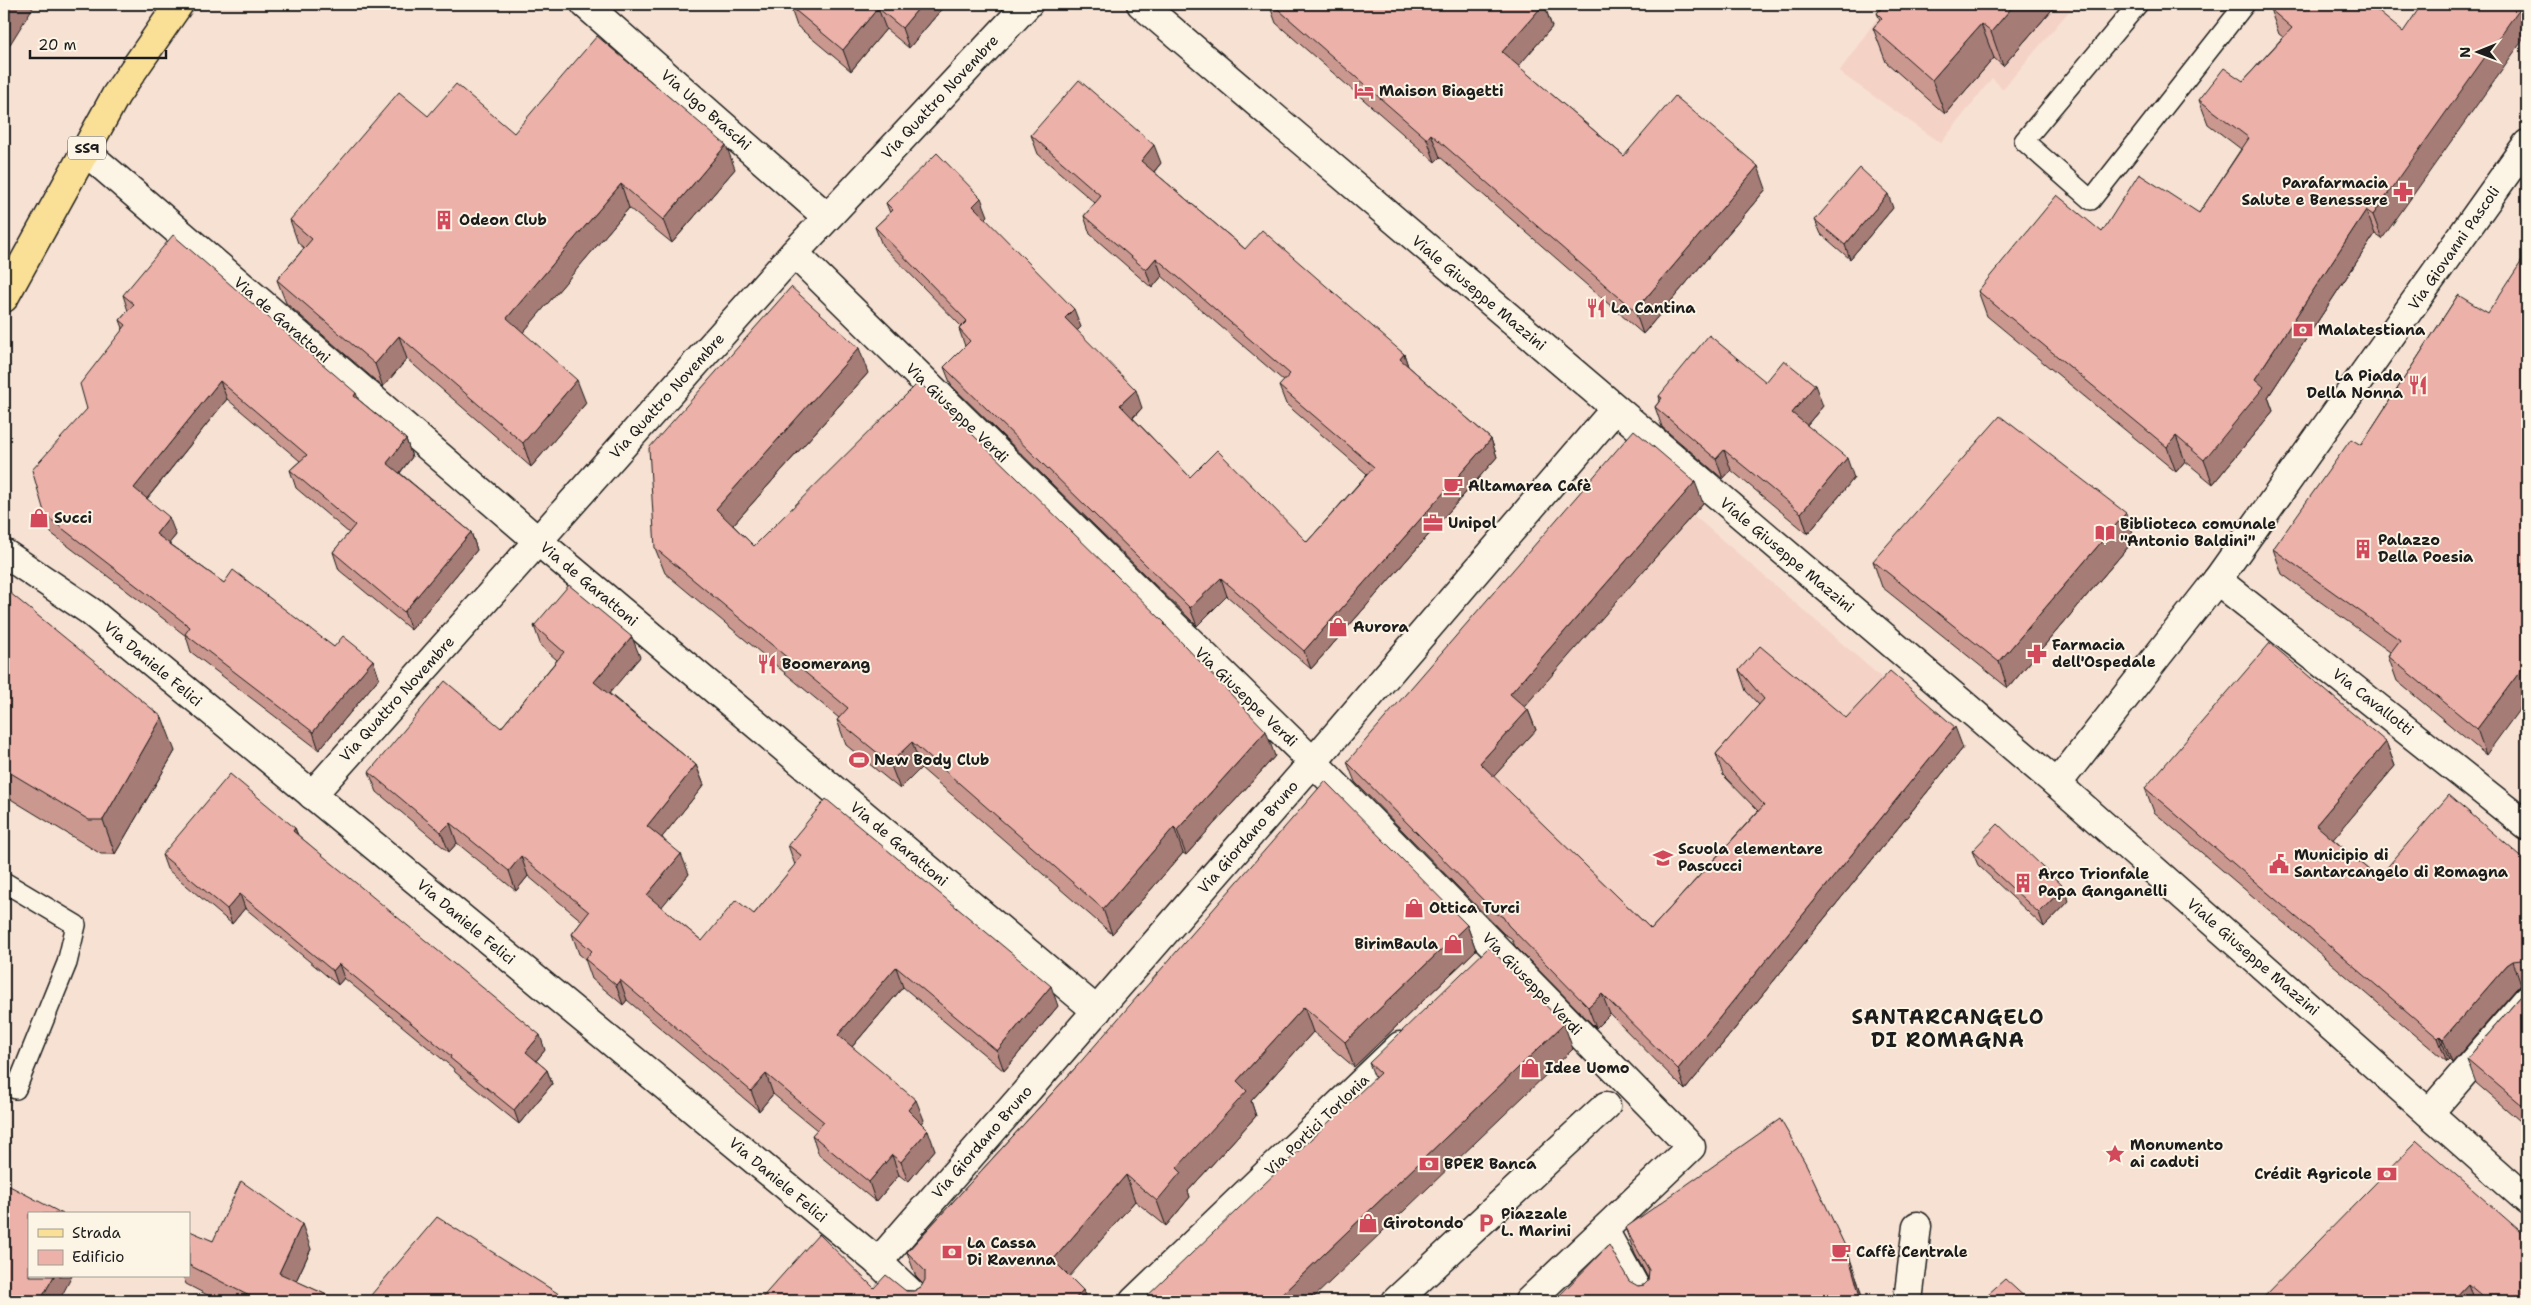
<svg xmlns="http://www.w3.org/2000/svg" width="2531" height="1305" viewBox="0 0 2531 1305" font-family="'Shantell Sans',sans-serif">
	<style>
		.built { fill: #f4d3c6 }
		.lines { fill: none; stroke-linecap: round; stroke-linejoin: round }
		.lane-casing { stroke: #1c1c1c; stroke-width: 22 }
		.street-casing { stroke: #1c1c1c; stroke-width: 31 }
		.secondary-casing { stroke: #1c1c1c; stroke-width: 31 }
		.primary-casing { stroke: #1c1c1c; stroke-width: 31 }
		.lane { stroke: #fcf5e5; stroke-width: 19 }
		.street { stroke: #fcf5e5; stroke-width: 28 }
		.secondary { stroke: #fcf5e5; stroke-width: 28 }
		.primary { stroke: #fadf96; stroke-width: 28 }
		.wall { fill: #cb9890; stroke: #1c1c1c }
		.shaded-wall { fill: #a57c76; stroke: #1c1c1c }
		.building { fill: #ecb1a8; stroke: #1c1c1c }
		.labels { text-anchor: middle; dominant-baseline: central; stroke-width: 4; stroke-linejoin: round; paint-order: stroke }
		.shield { fill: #fcf5e5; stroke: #5f5d58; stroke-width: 1 }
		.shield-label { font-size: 14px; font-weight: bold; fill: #1c1c1c }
		.poi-label { font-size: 15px; font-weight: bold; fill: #1c1c1c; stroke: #fcf5e5; text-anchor: start }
		.street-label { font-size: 15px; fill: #1c1c1c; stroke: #fcf5e5 }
		.district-label { font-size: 20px; font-weight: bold; letter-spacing: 1px; fill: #1c1c1c; stroke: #fcf5e5 }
	</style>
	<rect width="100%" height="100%" fill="#f7e1d3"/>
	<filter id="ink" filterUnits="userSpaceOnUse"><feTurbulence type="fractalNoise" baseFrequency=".02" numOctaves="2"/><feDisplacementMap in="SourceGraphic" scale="10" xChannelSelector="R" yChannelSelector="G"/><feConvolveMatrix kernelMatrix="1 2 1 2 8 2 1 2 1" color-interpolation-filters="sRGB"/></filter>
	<g filter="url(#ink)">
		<g class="built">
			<path d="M1887,4H2075L2003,89L1992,78L1941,143L1839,72Z"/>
			<path d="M1632,462L1963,748L1685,1090L1364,770Z"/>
		</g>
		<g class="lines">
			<defs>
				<g id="lane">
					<path d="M2138,4L2024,141L2091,200L2245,4"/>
					<path d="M4,882L76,925L67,963L16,1089L4,1085"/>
					<path d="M1607,1226L1648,1301"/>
				</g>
				<g id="street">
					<path d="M585,4L827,217"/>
					<path d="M86,152L538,541L1097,1011"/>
					<path d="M794,253L1313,762L1691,1147L1529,1301"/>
					<path d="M4,553L90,611L878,1262L919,1301"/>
					<path d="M2217,580L2527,826"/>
					<path d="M2057,784L2217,580L2527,144"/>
					<path d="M312,795L794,253L1028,4"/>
					<path d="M2429,1113L2527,1000"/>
					<path d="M878,1262L1313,762L1615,409"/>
					<path d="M1134,1301L1400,1046"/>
					<path d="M1396,1301L1606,1106"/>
					<path d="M1908,1301L1917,1226"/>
				</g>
				<path id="secondary" d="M1141,4L2057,784L2527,1200"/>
				<path id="primary" d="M4,298L116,95L179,4"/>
			</defs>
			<use href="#lane" class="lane-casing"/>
			<use href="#street" class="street-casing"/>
			<use href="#secondary" class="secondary-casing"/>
			<use href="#primary" class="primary-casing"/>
			<use href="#lane" class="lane"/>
			<use href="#street" class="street"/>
			<use href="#secondary" class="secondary"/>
			<use href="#primary" class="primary"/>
		</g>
		<g class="wall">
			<path d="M946,4L909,48L886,29L851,71L797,26L790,6Z"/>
			<path d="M1269,4H1544L1552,27L1518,66L1624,156L1766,189L1643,334L1440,157L1435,162L1276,23Z"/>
			<path d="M1885,4H2057L2003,66L1994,58L1945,114L1886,62L1873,28L1880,20L1877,13Z"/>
			<path d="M2369,4L2382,239L2375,234L2268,397L2273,411L2213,484L2185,461L2176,472L1987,316L1978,291L2102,232L2199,213L2241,149L2208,124L2199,100L2243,81L2283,37L2279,34L2270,9Z"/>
			<path d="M428,116L514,133L735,169L672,243L629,208L523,332L586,403L531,467L407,359L383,387L286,303L277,280L304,248L298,243L290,220Z"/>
			<path d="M1031,135L1161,163L1154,172L1245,249L1404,354L1408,366L1491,439L1497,457L1311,669L1227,596L1197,626L951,385L944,367L965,346L959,329L961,326L882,245L875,227L890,213L886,203L988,216L985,219L1081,327L1077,331L1142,408L1133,418L1190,477L1307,542L1367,474L1286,404L1279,386L1284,381L1162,276L1152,288L1090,234L1084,216L1095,203L1038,154Z"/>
			<path d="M1893,208L1850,259L1821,234L1815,220Z"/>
			<path d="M123,295L359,400L406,439L412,457L400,473L471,532L477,550L411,630L339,570L333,552L349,533L296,488L290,470L300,461L227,399L147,499L176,535L169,543L224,583L334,647L373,660L379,678L319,750L191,652L186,636L51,533L45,515L87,409L123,328L120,320L128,311Z"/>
			<path d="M2458,295L2486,755L2397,681L2388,656L2390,652L2282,574L2273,549L2361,445Z"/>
			<path d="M868,373L733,525L754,546L1165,623L1167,628L1275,756L1186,855L1183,853L1112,934L921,768L900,789L846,745L837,720L839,718L665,573L655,548Z"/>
			<path d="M1766,382L1823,406L1807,425L1854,478L1808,534L1731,470L1723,479L1662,427L1655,407L1660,400L1659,396Z"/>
			<path d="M1703,503L1524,706L1528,710L1536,730L1493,777L1651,929L1758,811L1723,775L1716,754L1759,705L1746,691L1739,670L1846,718L1963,748L1685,1090L1610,1014L1596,1028L1515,946L1511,938L1504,934L1355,782L1347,762Z"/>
			<path d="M2135,539L2008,688L1882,587L1873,561Z"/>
			<path d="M4,588L175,751L115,854H101L4,795Z"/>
			<path d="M534,626L640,657L609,693L696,765L704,785L662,837L689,874L661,907L702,941L754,914L795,865L788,845L1058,1006L1004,1071L903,987L852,1047L924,1120L921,1123L935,1150L908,1182L899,1175L876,1202L819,1155L812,1135L817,1130L773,1094L759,1111L627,1000L623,1005L592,979L585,959L579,954L572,934L582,921L528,876L516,891L457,843L449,852L377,792L369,772L501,728L557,660L541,646Z"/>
			<path d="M2386,742L2395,766L2333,839L2378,878L2527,862V985H2521L2516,989L2452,1063L2449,1060L2447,1062L2154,812L2145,788Z"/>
			<path d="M295,828L298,835L545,1050L536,1061L547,1070L552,1084L519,1124L455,1072L453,1068L344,978L338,985L245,908L232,924L167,869L162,855Z"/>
			<path d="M1972,851L2069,901L2044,927L1978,865Z"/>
			<path d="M1467,925L1476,950L1354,1067L1313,1032L1251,1101L1256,1116L1188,1191L1190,1197L1166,1226L1135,1201L1069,1276L1083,1290L1087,1301H759L874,1288L914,1291L921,1287L923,1284L916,1277L907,1252L1077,1066Z"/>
			<path d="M2527,989V1127L2476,1083L2467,1059Z"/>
			<path d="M1573,1049L1375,1078L1369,1063Z"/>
			<path d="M1625,1228L1856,1276L1863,1301H1554L1644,1285L1648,1281V1278L1635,1254Z"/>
			<path d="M189,1234L213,1241L311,1249L296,1281L340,1301H219L186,1284L183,1276H189Z"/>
			<path d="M2527,1237V1301H2260Z"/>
		</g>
		<g class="shaded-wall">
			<path d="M12,4H35L4,54V16Z"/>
			<path d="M922,4H946L909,48L902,28Z"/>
			<path d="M1544,4L1552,27L1511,75L1502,52Z"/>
			<path d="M2015,4H2057L2003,66L1991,32Z"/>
			<path d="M2517,4H2527V34L2382,239L2373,215Z"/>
			<path d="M878,8L886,29L851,71L843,50Z"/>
			<path d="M1981,24L1994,58L1945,114L1932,80Z"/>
			<path d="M1431,134L1440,157L1435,162L1427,139Z"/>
			<path d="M726,145L735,169L672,243L663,220Z"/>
			<path d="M1154,145L1161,163L1148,179L1141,161Z"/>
			<path d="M1758,166L1766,189L1643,334L1635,311Z"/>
			<path d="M621,184L629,208L515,342L507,318Z"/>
			<path d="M1888,194L1893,208L1850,259L1845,245Z"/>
			<path d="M981,198L988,216L980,224L973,206Z"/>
			<path d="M2366,210L2375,234L2268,397L2273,411L2213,484L2204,460L2255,379Z"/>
			<path d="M1156,258L1162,276L1152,288L1146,270Z"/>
			<path d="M1074,309L1081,327L1071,336L1065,318Z"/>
			<path d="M399,336L407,359L383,387L375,364Z"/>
			<path d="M859,348L868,373L725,534L716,509Z"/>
			<path d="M1404,354L1410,372L1400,359Z"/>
			<path d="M577,380L586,403L531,467L523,443Z"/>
			<path d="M220,381L227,399L141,506L134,488Z"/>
			<path d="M1815,385L1823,406L1800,433L1792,413Z"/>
			<path d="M1136,390L1142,408L1127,423L1120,405Z"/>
			<path d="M356,393L363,411L354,396Z"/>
			<path d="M2176,436L2185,461L2176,472L2167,447Z"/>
			<path d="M406,439L412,457L394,480L387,463Z"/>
			<path d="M1491,439L1497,457L1311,669L1304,651Z"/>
			<path d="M1724,450L1731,470L1723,479L1716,459Z"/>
			<path d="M1847,458L1854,478L1808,534L1801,513Z"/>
			<path d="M1695,482L1703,503L1518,714L1510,694Z"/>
			<path d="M2126,513L2135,539L2008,688L1999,662Z"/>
			<path d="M169,517L176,535L163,551L156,534Z"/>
			<path d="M471,532L477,550L411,630L404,612Z"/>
			<path d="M1221,578L1227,596L1197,626L1190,608Z"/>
			<path d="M632,637L640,657L602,702L594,682Z"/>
			<path d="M373,660L379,678L319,750L313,732Z"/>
			<path d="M2527,662V699L2486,755L2477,729Z"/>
			<path d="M1528,710L1536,730L1487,784L1480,763Z"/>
			<path d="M162,717L175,751L115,854L103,820Z"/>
			<path d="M1955,727L1963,748L1685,1090L1678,1069Z"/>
			<path d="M1266,731L1275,756L1186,855L1177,830Z"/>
			<path d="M912,742L921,768L900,789L890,763Z"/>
			<path d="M2386,742L2395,766L2325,849L2316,825Z"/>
			<path d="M696,765L704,785L655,846L647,826Z"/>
			<path d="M450,823L457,843L449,852L441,832Z"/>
			<path d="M1174,827L1183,853L1112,934L1103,909Z"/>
			<path d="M295,828L300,842L293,831Z"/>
			<path d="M681,854L689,874L655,915L647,895Z"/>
			<path d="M521,856L528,876L516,891L509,871Z"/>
			<path d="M2064,887L2069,901L2044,927L2039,913Z"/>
			<path d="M240,894L245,908L232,924L227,909Z"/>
			<path d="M1467,925L1476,950L1354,1067L1345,1042Z"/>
			<path d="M2513,961L2521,985L2516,989L2452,1063L2443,1039L2507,965Z"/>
			<path d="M339,964L344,978L338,985L333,971Z"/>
			<path d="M896,967L903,987L845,1055L838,1035Z"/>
			<path d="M620,980L627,1000L623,1005L616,985Z"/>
			<path d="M1051,986L1058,1006L1004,1071L997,1051Z"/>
			<path d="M1602,994L1610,1014L1596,1028L1588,1007Z"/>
			<path d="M1304,1007L1313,1032L1251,1101L1256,1116L1188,1191L1190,1197L1166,1226L1157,1201L1177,1168L1237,1081Z"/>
			<path d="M1564,1024L1573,1049L1310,1301H1275Z"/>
			<path d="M540,1035L545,1050L531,1067L526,1052Z"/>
			<path d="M2440,1036L2449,1060L2447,1062L2438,1038Z"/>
			<path d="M547,1070L552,1084L519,1124L514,1110Z"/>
			<path d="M766,1074L773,1094L759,1111L751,1091Z"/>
			<path d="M916,1100L924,1120L915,1130L908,1110Z"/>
			<path d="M928,1130L935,1150L908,1182L901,1162Z"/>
			<path d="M892,1155L899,1175L876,1202L869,1182Z"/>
			<path d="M1126,1175L1135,1201L1062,1285L1053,1260Z"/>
			<path d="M302,1224L311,1249L288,1298L279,1273Z"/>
			<path d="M1847,1250L1856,1276L1863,1301H1859Z"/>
			<path d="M54,1276H72L59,1301H40Z"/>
			<path d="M2468,1284L2474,1301H2452Z"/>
			<path d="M1083,1290L1087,1301H1073Z"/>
		</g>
		<g class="building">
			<path d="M4,4H12L4,16Z"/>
			<path d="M791,4H922L902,28L878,8L843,50L790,6Z"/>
			<path d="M1272,4H1544L1502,52L1624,156L1675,96L1758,166L1635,311L1431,134L1427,139Z"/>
			<path d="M1885,4H2015L1991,32L1981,24L1932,80L1873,28L1882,18L1877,13Z"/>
			<path d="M2275,4H2369L2403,32L2422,4H2521L2522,5L2373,215L2366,210L2255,379L2264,387L2204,460L2176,436L2167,447L1978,291L2057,195L2102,232L2139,174L2199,213L2249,138L2199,100L2224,68L2243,81L2292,28L2270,9Z"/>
			<path d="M597,36L726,145L663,220L621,184L507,318L577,380L523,443L399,336L375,364L277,280L312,239L290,220L399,92L428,116L456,84L514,133Z"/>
			<path d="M1079,80L1154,145L1141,161L1245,249L1262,230L1404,354L1400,359L1491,439L1304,651L1221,578L1190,608L944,367L970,341L959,329L967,321L875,227L893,210L886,203L937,153L981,198L973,206L1074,309L1065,318L1136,390L1120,405L1190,477L1217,450L1307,542L1374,467L1279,386L1290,374L1156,258L1146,270L1084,216L1101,196L1031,135Z"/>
			<path d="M1860,168L1888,194L1845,245L1815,220Z"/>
			<path d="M173,235L356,393L354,396L406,439L387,463L471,532L404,612L333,552L355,525L290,470L307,455L220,381L134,488L169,517L156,534L224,583L233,570L334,647L343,636L373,660L313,732L185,634L190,627L45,515L32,470L87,409L80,384L126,325L120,320L134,304L123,295Z"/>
			<path d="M2527,253V662L2477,729L2388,656L2400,640L2273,549L2351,439L2361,445L2458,295L2488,313Z"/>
			<path d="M791,287L859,348L716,509L754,546L919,382L1165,623L1164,624L1266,731L1177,830L1174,827L1103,909L912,742L890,763L837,720L848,708L655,548L649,448Z"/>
			<path d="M1709,335L1766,382L1784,360L1815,385L1792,413L1847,458L1801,513L1724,450L1716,459L1655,407L1662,398L1659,396Z"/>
			<path d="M2000,416L2126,513L1999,662L1873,561Z"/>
			<path d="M1634,430L1695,482L1510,694L1528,710L1480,763L1651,929L1764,805L1716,754L1764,699L1739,670L1760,646L1846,718L1890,671L1955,727L1678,1069L1602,994L1588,1007L1508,925L1503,917L1496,913L1347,762Z"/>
			<path d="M569,585L632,637L594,682L696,765L647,826L681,854L647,895L702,941L736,900L754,914L802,856L788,845L826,799L1051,986L997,1051L896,967L838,1035L916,1100L908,1110L928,1130L901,1162L892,1155L869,1182L812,1135L824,1122L766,1074L751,1091L620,980L616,985L585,959L592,951L572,934L589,912L521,856L509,871L450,823L441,832L369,772L445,681L501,728L564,652L534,626Z"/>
			<path d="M4,588L162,717L103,820H89L4,769Z"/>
			<path d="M2270,643L2386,742L2316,825L2378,878L2449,795L2527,862V963L2521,960L2513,961L2507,965L2443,1039L2440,1036L2438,1038L2145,788Z"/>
			<path d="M230,774L295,828L293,831L540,1035L526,1052L547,1070L514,1110L450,1058L451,1056L339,964L333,971L240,894L227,909L162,855Z"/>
			<path d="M1325,781L1467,925L1345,1042L1304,1007L1237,1081L1247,1091L1177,1168L1181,1172L1157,1201L1126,1175L1053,1260L1083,1290L1073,1301H759L819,1234L874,1288L886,1275L906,1291H914L921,1287L925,1280V1271L907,1252L1077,1066Z"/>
			<path d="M1998,824L2064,887L2039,913L1972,851Z"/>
			<path d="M1489,947L1564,1024L1275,1301H1142L1380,1073L1369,1063Z"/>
			<path d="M2527,989V1110L2467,1059Z"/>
			<path d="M1780,1119L1806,1164L1847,1250L1859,1293V1301H1554L1609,1245L1629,1281L1638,1286L1644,1285L1648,1281L1649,1270L1625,1228Z"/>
			<path d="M2417,1141L2527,1237V1301H2488L2468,1284L2452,1301H2260Z"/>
			<path d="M241,1181L302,1224L279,1273L340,1301H259L189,1265V1234L190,1231L213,1241Z"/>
			<path d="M4,1183L63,1214H29V1276H54L40,1301H4Z"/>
			<path d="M437,1217L570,1301H366Z"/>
			<path d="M2005,1279L2029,1301H1963L1987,1295Z"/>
		</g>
	</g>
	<defs>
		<symbol id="hotel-bare" viewBox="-9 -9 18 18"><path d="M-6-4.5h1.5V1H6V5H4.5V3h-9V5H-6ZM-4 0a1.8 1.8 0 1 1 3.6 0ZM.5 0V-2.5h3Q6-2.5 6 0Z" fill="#d1495b" stroke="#fcf5e5" stroke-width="2.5" paint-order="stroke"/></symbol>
		<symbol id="pharmacy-bare" viewBox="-9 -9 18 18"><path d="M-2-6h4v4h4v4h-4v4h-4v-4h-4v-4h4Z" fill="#d1495b" stroke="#fcf5e5" stroke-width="2.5" paint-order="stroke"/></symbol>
		<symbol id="building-bare" viewBox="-9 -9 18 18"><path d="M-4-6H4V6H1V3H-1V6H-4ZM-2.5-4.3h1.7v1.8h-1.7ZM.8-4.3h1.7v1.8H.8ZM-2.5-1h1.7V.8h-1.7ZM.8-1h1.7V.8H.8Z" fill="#d1495b" stroke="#fcf5e5" stroke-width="2.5" paint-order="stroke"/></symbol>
		<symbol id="restaurant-bare" viewBox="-9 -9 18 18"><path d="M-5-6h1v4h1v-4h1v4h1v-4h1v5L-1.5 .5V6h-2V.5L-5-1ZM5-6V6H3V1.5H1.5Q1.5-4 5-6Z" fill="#d1495b" stroke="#fcf5e5" stroke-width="2.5" paint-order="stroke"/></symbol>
		<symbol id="bank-bare" viewBox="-9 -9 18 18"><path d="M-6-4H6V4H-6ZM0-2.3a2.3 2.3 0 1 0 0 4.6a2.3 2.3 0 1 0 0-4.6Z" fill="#d1495b" stroke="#fcf5e5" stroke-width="2.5" paint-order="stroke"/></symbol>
		<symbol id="cafe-bare" viewBox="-9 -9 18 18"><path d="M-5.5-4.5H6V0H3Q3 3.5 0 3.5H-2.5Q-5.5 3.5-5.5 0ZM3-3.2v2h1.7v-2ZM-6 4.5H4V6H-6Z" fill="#d1495b" stroke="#fcf5e5" stroke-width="2.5" paint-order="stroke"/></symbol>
		<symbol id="shop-bare" viewBox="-9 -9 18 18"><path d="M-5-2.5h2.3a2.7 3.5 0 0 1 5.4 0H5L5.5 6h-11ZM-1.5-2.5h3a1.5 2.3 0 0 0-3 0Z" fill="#d1495b" stroke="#fcf5e5" stroke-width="2.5" paint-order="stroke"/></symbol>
		<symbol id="office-bare" viewBox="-9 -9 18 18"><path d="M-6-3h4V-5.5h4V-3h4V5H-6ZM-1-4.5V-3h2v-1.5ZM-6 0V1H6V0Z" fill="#d1495b" stroke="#fcf5e5" stroke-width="2.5" paint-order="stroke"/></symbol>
		<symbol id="library-bare" viewBox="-9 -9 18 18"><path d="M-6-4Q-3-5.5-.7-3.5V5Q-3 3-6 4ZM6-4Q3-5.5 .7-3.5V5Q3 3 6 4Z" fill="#d1495b" stroke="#fcf5e5" stroke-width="2.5" paint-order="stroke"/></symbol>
		<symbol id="stadium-bare" viewBox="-9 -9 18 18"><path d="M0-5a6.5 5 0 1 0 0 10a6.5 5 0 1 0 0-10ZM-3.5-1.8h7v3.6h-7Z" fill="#d1495b" stroke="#fcf5e5" stroke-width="2.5" paint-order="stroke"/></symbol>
		<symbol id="school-bare" viewBox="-9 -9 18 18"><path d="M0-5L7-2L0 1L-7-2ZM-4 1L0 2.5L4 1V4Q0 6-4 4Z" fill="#d1495b" stroke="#fcf5e5" stroke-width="2.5" paint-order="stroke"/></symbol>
		<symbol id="civic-bare" viewBox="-9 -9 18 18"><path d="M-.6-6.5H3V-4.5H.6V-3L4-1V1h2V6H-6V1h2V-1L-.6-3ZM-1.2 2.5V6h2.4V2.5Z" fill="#d1495b" stroke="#fcf5e5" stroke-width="2.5" paint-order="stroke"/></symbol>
		<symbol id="sight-bare" viewBox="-9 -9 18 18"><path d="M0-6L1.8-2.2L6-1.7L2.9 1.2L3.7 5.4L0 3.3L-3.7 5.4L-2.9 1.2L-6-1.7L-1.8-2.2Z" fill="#d1495b" stroke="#fcf5e5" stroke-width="2.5" paint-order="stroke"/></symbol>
		<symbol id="parking-bare" viewBox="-9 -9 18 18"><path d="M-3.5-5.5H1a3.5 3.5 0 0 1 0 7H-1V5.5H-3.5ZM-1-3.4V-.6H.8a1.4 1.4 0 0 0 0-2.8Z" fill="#d1495b" stroke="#fcf5e5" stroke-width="2.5" paint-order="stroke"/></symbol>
	</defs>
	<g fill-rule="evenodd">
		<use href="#hotel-bare" x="1350" y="77" width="28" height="28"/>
		<use href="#pharmacy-bare" x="2389" y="178" width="28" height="28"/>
		<use href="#building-bare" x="430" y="206" width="28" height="28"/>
		<use href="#restaurant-bare" x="1582" y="294" width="28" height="28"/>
		<use href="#bank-bare" x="2289" y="316" width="28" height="28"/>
		<use href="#restaurant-bare" x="2404" y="371" width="28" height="28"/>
		<use href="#cafe-bare" x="1439" y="472" width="28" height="28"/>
		<use href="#shop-bare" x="25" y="504" width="28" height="28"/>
		<use href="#office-bare" x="1419" y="509" width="28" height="28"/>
		<use href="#library-bare" x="2091" y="519" width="28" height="28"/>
		<use href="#building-bare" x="2349" y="535" width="28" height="28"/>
		<use href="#shop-bare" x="1324" y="613" width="28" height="28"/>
		<use href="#pharmacy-bare" x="2023" y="640" width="28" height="28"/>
		<use href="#restaurant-bare" x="753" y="650" width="28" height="28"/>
		<use href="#stadium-bare" x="845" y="746" width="28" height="28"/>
		<use href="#school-bare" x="1649" y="844" width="28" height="28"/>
		<use href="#civic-bare" x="2265" y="850" width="28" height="28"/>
		<use href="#building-bare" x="2009" y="869" width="28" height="28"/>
		<use href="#shop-bare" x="1400" y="894" width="28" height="28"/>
		<use href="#shop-bare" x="1439" y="930" width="28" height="28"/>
		<use href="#shop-bare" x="1516" y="1054" width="28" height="28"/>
		<use href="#sight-bare" x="2101" y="1140" width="28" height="28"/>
		<use href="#bank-bare" x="1415" y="1150" width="28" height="28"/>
		<use href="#bank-bare" x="2373" y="1160" width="28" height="28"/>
		<use href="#shop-bare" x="1354" y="1209" width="28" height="28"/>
		<use href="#parking-bare" x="1472" y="1209" width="28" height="28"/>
		<use href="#bank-bare" x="938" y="1238" width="28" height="28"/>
		<use href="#cafe-bare" x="1827" y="1238" width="28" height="28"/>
	</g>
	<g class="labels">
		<rect class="shield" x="68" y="136.5" width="38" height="23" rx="4"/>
		<g class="shield-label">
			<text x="87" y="148">SS9</text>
		</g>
		<g class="poi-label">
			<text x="1379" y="91">Maison Biagetti</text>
			<text x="2388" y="183" text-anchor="end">Parafarmacia<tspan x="2388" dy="17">Salute e Benessere</tspan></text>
			<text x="459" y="220">Odeon Club</text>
			<text x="1611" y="308">La Cantina</text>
			<text x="2318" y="330">Malatestiana</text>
			<text x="2403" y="376" text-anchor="end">La Piada<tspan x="2403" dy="17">Della Nonna</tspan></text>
			<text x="1468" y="486">Altamarea Cafè</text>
			<text x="54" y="518">Succi</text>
			<text x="1448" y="523">Unipol</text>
			<text x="2120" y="524">Biblioteca comunale<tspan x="2120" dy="17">"Antonio Baldini"</tspan></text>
			<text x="2378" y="540">Palazzo<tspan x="2378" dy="17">Della Poesia</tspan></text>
			<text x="1353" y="627">Aurora</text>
			<text x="2052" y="645">Farmacia<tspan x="2052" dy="17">dell'Ospedale</tspan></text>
			<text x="782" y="664">Boomerang</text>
			<text x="874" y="760">New Body Club</text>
			<text x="1678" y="849">Scuola elementare<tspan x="1678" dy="17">Pascucci</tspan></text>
			<text x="2294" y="855">Municipio di<tspan x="2294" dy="17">Santarcangelo di Romagna</tspan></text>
			<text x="2038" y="874">Arco Trionfale<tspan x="2038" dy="17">Papa Ganganelli</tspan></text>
			<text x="1429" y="908">Ottica Turci</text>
			<text x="1438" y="944" text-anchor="end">BirimBaula</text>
			<text x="1545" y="1068">Idee Uomo</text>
			<text x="2130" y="1145">Monumento<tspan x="2130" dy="17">ai caduti</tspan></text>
			<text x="1444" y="1164">BPER Banca</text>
			<text x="2372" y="1174" text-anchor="end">Crédit Agricole</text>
			<text x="1501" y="1214">Piazzale<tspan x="1501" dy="17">L. Marini</tspan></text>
			<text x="1383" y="1223">Girotondo</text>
			<text x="967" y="1243">La Cassa<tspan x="967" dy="17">Di Ravenna</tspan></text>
			<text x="1856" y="1252">Caffè Centrale</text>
		</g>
		<g class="street-label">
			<text transform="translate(940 97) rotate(-47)">Via Quattro Novembre</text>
			<text transform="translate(706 110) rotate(41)">Via Ugo Braschi</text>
			<text transform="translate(2454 248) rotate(-55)">Via Giovanni Pascoli</text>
			<text transform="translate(1479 293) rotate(40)">Viale Giuseppe Mazzini</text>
			<text transform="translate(282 320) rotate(41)">Via de Garattoni</text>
			<text transform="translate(667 396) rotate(-48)">Via Quattro Novembre</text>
			<text transform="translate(957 413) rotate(44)">Via Giuseppe Verdi</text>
			<text transform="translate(1787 555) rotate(40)">Viale Giuseppe Mazzini</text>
			<text transform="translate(589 584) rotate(40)">Via de Garattoni</text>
			<text transform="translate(153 664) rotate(40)">Via Daniele Felici</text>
			<text transform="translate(1246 697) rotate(44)">Via Giuseppe Verdi</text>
			<text transform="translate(397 699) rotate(-48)">Via Quattro Novembre</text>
			<text transform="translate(2373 702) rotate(38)">Via Cavallotti</text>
			<text transform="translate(1248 837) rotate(-49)">Via Giordano Bruno</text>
			<text transform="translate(899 844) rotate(40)">Via de Garattoni</text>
			<text transform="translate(466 922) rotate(40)">Via Daniele Felici</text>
			<text transform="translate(2253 957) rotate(41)">Viale Giuseppe Mazzini</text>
			<text transform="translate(1532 984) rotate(46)">Via Giuseppe Verdi</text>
			<text transform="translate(1317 1125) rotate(-44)">Via Portici Torlonia</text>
			<text transform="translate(982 1142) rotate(-49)">Via Giordano Bruno</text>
			<text transform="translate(778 1180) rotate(40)">Via Daniele Felici</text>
		</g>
		<g class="district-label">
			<text x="1948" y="1017">SANTARCANGELO<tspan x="1948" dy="23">DI ROMAGNA</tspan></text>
		</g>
	</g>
	<rect width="2531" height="1305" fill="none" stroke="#fcf5e5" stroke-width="20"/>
	<rect x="10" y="10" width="2511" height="1285" fill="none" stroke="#1c1c1c" stroke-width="2" filter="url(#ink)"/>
	<rect x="28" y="1212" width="162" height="65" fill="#fcf5e5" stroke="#a29e95"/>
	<rect x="38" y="1229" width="25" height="8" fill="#fadf96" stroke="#a29e95"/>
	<text x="72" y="1238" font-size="15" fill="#1c1c1c">Strada</text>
	<rect x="38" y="1250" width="25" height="15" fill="#ecb1a8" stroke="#a29e95"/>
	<text x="72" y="1262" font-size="15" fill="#1c1c1c">Edificio</text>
	<g transform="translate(2478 52) rotate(269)" stroke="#fcf5e5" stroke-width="4" paint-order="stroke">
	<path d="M0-4L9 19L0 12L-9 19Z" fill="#1c1c1c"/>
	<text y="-8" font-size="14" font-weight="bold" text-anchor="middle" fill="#1c1c1c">N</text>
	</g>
	<path d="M30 50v8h136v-8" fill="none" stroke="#1c1c1c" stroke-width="2.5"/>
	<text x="38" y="50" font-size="15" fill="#1c1c1c" stroke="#fcf5e5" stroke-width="4" paint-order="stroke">20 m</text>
</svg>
